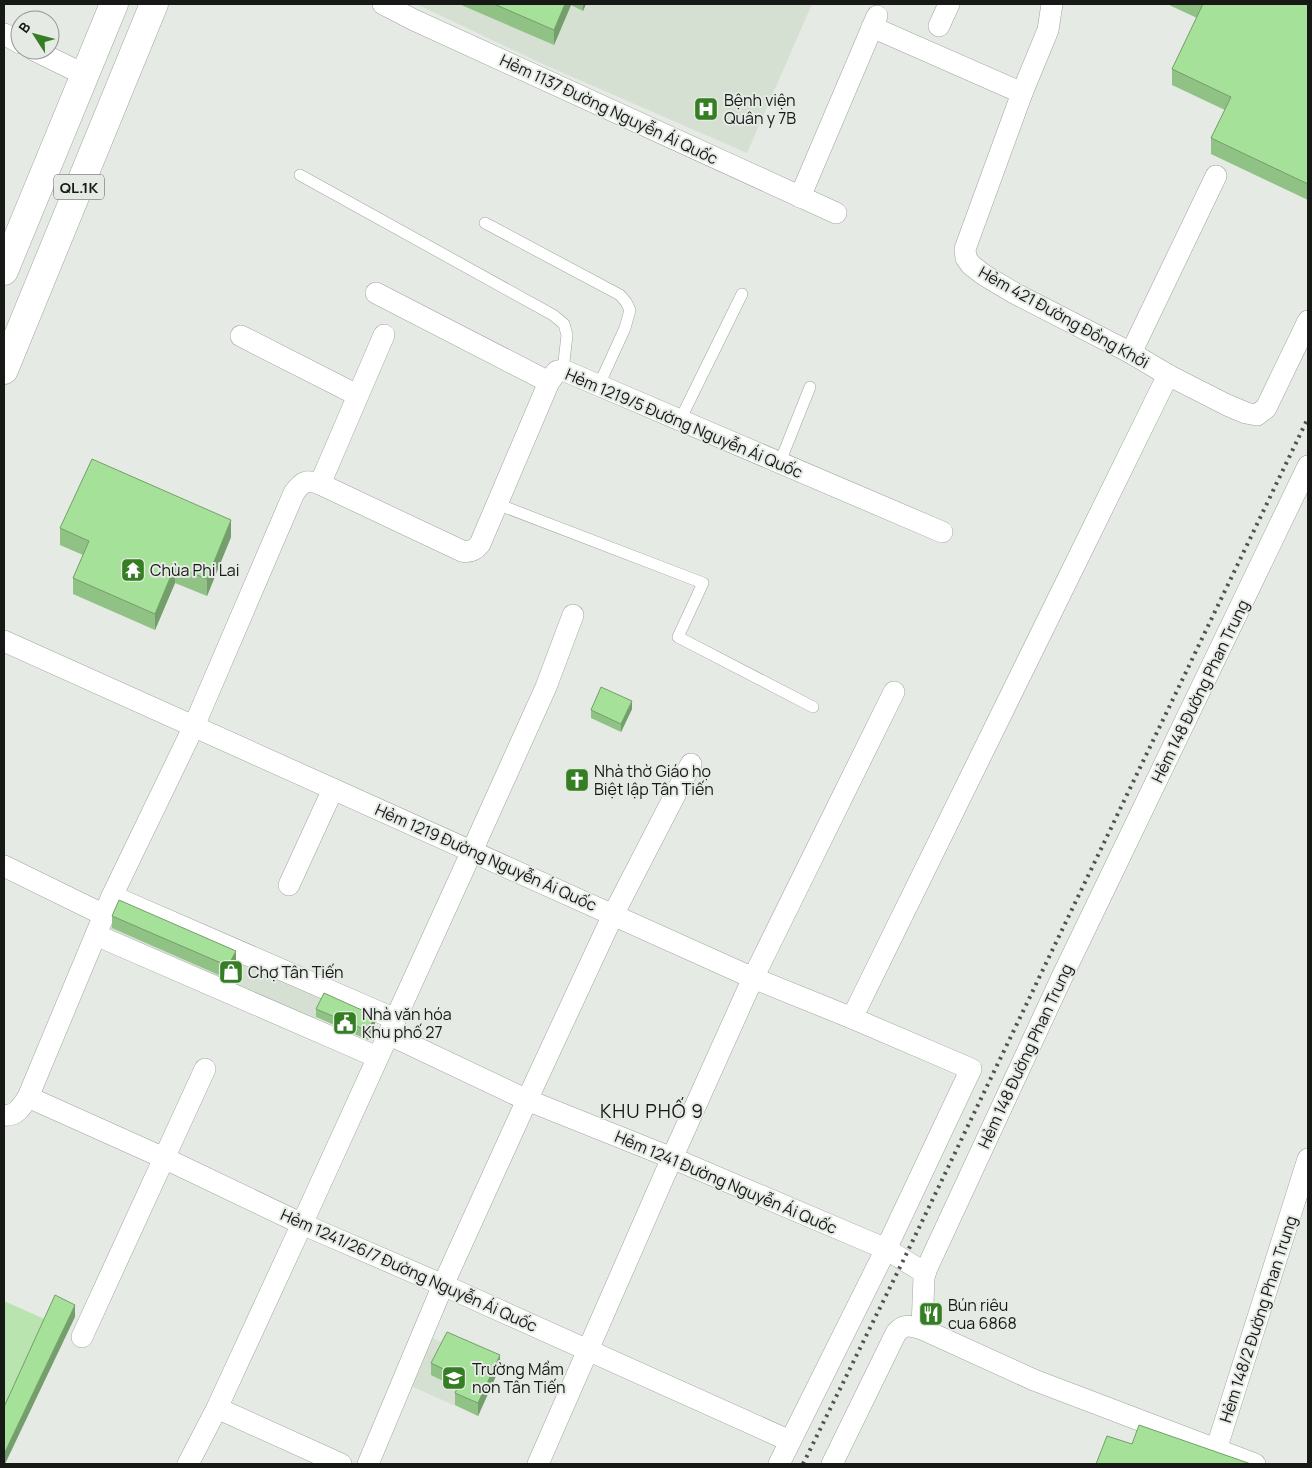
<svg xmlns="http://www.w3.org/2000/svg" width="1312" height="1468" viewBox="0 0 1312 1468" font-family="Manrope,sans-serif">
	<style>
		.built { fill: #d5e0d3 }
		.green { fill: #b9e4b0 }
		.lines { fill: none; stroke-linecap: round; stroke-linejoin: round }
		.lane-casing { stroke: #a0a59f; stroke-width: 12 }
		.street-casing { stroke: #a0a59f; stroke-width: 22 }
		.primary-casing { stroke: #a0a59f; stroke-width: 29 }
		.lane { stroke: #fff; stroke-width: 11 }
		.street { stroke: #fff; stroke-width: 21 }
		.primary { stroke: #fff; stroke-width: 28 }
		.rail { stroke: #505350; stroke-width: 4; stroke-dasharray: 2.5 5; stroke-linecap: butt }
		.wall { fill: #8fc284 }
		.shaded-wall { fill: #749e6b }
		.building { fill: #a6e199; stroke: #749e6b }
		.labels { text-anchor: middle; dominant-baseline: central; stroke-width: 4; stroke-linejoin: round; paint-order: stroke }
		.shield { fill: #e5eae4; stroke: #555854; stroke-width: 1 }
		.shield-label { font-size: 15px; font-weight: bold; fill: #171917 }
		.poi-label { font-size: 16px; fill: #171917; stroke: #e5eae4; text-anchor: start }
		.street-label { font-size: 16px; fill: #171917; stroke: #e5eae4 }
		.quarter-label { font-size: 19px; letter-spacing: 1px; fill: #171917; stroke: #e5eae4 }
	</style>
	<rect width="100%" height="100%" fill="#e5eae4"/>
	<g class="built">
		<path d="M416,4H812L747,153L545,65Z"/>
		<path d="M116,906L325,1000L314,1022L105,932Z"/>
		<path d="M432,1338L500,1367L478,1416L411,1386Z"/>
	</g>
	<path class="green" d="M4,1301L49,1321L4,1419Z"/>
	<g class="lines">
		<defs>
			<g id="lane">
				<path d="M300,175L553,315L564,324L567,335L563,370"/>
				<path d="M485,223L620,295L626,302L630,310L625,328L599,385"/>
				<path d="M680,420L742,294"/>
				<path d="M780,462L810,387"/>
				<path d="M497,504L703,583L678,637L813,707"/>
			</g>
			<g id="street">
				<path d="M383,4L414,20L836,213"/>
				<path d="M1052,4L1048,30L1022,93L965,249L966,258L971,265L984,275L1016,294L1131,353L1168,375L1227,405L1246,413L1257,415L1266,408L1308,321"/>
				<path d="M939,26L949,4"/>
				<path d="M872,27L1022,93"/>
				<path d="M4,34L20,43"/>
				<path d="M34,50L85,75"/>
				<path d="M800,197L877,16"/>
				<path d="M376,293L549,382"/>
				<path d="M241,336L357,395"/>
				<path d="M1131,353L1216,176"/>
				<path d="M320,484L384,335"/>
				<path d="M4,641L753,978L852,1018L971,1069L886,1249L779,1464"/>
				<path d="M4,866L104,915"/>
				<path d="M289,885L333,789"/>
				<path d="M112,896L395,1019"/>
				<path d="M96,935L377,1057"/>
				<path d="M852,1018L1168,375"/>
				<path d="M388,1034L527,1100L672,1158L886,1249L925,1273"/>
				<path d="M28,1097L164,1158L302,1224L443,1285L790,1441"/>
				<path d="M4,1115C16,1117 22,1106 28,1097L112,896L194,726L294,493C302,482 306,479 320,484L462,551C470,553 475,550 480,544L549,382L557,371L563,370L942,532"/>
				<path d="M82,1337L205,1069"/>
				<path d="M217,1408L341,1464"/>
				<path d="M1216,1450L1308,1159"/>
				<path d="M188,1464L217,1408L302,1224L472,851L546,687L573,615"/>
				<path d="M368,1464L443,1285L527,1100L613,915L691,764"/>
				<path d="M538,1464L672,1158L753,978L894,692"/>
				<path d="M832,1464L896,1333C904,1323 911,1326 922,1329"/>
				<path d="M1255,1464L1034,1380L922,1329L924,1277L927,1268L1062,977L1308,466"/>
			</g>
			<g id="primary">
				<path d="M4,271L114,4"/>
				<path d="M4,370L154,4"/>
			</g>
		</defs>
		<use href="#lane" class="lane-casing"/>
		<use href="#street" class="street-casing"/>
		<use href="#primary" class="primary-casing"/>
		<use href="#lane" class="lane"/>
		<use href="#street" class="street"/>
		<use href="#primary" class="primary"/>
		<path class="rail" d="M803,1464L904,1259L1308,418"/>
	</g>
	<g class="wall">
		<path d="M459,4H586L583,11L571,5L554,45Z"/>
		<path d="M1167,4H1308V200L1211,154V138L1225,110L1172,85V69L1197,18Z"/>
		<path d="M60,528L231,537L207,596L175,583L155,630L73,594V578L83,555L60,545Z"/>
		<path d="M632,709L621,732L591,718V710Z"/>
		<path d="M112,916L236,963L228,979L112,928Z"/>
		<path d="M316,1009L375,1024L368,1040L316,1017Z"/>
		<path d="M431,1363L500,1367L478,1416L455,1405V1393L457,1388L431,1375Z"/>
	</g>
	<g class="shaded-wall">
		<path d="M565,4H571V5L554,45V30Z"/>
		<path d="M583,4H586L583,11Z"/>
		<path d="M231,520V537L207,596V579Z"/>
		<path d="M175,566V583L155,630V614Z"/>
		<path d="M632,701V709L621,732V724Z"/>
		<path d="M236,951V963L228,979V966Z"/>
		<path d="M375,1016V1024L368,1040V1031Z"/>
		<path d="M75,1305V1317L5,1464H4V1454Z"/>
		<path d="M500,1355V1367L478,1416V1403Z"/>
	</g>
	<g class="building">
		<path d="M494,4H565L554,30Z"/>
		<path d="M1202,4H1308V184L1211,138L1231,97L1172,69L1203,4Z"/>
		<path d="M92,459L231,520L207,579L175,566L155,614L73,578L89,541L60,528Z"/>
		<path d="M601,687L632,701L621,724L591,710Z"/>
		<path d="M119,900L236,951L228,966L112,916Z"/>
		<path d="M324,993L375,1016L368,1031L316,1009Z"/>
		<path d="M55,1295L75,1305L4,1454V1407Z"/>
		<path d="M447,1332L500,1355L478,1403L455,1393L462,1378L431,1363Z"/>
		<path d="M1139,1425L1251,1464H1096L1107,1436L1132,1444Z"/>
	</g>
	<defs>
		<symbol id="hospital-square" viewBox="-11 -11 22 22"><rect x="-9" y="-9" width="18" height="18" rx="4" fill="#357e23" stroke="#e5eae4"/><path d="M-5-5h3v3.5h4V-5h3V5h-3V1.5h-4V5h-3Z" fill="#fff"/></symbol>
		<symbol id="temple-square" viewBox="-11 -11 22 22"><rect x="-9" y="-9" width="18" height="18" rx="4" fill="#357e23" stroke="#e5eae4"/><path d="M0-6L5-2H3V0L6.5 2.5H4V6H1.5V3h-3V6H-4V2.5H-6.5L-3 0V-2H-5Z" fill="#fff"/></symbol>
		<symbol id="church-square" viewBox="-11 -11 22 22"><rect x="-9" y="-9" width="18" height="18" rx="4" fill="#357e23" stroke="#e5eae4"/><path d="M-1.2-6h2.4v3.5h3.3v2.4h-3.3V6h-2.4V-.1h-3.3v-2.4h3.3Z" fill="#fff"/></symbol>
		<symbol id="shop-square" viewBox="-11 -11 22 22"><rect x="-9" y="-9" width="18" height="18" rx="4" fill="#357e23" stroke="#e5eae4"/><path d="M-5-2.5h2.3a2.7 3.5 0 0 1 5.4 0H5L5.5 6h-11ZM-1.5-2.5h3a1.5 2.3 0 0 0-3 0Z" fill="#fff"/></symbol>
		<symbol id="civic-square" viewBox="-11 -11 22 22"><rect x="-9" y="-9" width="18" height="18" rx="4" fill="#357e23" stroke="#e5eae4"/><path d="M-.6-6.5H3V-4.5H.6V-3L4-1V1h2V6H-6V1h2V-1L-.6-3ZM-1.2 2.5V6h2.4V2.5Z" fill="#fff"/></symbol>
		<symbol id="restaurant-square" viewBox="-11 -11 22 22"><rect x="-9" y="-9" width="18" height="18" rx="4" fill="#357e23" stroke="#e5eae4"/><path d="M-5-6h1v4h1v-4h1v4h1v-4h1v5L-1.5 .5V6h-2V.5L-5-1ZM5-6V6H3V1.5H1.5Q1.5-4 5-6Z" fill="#fff"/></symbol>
		<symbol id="school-square" viewBox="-11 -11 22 22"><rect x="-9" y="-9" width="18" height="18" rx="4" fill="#357e23" stroke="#e5eae4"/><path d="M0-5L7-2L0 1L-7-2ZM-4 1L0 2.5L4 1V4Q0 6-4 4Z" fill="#fff"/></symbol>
	</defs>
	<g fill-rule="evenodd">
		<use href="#hospital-square" x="692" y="95" width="28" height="28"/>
		<use href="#temple-square" x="119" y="556" width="28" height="28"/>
		<use href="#church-square" x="563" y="766" width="28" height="28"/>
		<use href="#shop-square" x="217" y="958" width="28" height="28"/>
		<use href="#civic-square" x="331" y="1009" width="28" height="28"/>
		<use href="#restaurant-square" x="917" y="1300" width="28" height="28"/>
		<use href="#school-square" x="440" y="1364" width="28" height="28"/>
	</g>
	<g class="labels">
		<rect class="shield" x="54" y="174.5" width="50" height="25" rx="4"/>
		<g class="shield-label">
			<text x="79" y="187">QL.1K</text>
		</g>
		<g class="poi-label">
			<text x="724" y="100">Bệnh viện<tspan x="724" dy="18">Quân y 7B</tspan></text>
			<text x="150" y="570">Chùa Phi Lai</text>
			<text x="594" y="771">Nhà thờ Giáo họ<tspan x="594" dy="18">Biệt lập Tân Tiến</tspan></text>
			<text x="248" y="972">Chợ Tân Tiến</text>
			<text x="362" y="1014">Nhà văn hóa<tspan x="362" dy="18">Khu phố 27</tspan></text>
			<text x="948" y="1305">Bún riêu<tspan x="948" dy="18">cua 6868</tspan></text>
			<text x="472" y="1369">Trường Mầm<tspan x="472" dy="18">non Tân Tiến</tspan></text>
		</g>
		<g class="street-label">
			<text transform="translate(609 109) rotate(25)">Hẻm 1137 Đường Nguyễn Ái Quốc</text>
			<text transform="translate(1064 317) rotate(29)">Hẻm 421 Đường Đồng Khởi</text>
			<text transform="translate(684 423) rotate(23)">Hẻm 1219/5 Đường Nguyễn Ái Quốc</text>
			<text transform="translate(1200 691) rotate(-64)">Hẻm 148 Đường Phan Trung</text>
			<text transform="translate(486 857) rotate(24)">Hẻm 1219 Đường Nguyễn Ái Quốc</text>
			<text transform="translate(1025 1056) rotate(-65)">Hẻm 148 Đường Phan Trung</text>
			<text transform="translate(726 1182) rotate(23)">Hẻm 1241 Đường Nguyễn Ái Quốc</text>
			<text transform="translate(409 1270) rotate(24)">Hẻm 1241/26/7 Đường Nguyễn Ái Quốc</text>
			<text transform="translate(1258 1319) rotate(-72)">Hẻm 148/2 Đường Phan Trung</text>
		</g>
		<g class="quarter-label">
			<text x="652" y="1111">KHU PHỐ 9</text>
		</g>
	</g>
	<rect width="1312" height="1468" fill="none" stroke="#171917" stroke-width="10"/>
	<g transform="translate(35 35) rotate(306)"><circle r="24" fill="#e5eae4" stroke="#939692"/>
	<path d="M0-4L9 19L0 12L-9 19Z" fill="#357e23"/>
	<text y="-8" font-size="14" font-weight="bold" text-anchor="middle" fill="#171917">B</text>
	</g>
</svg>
